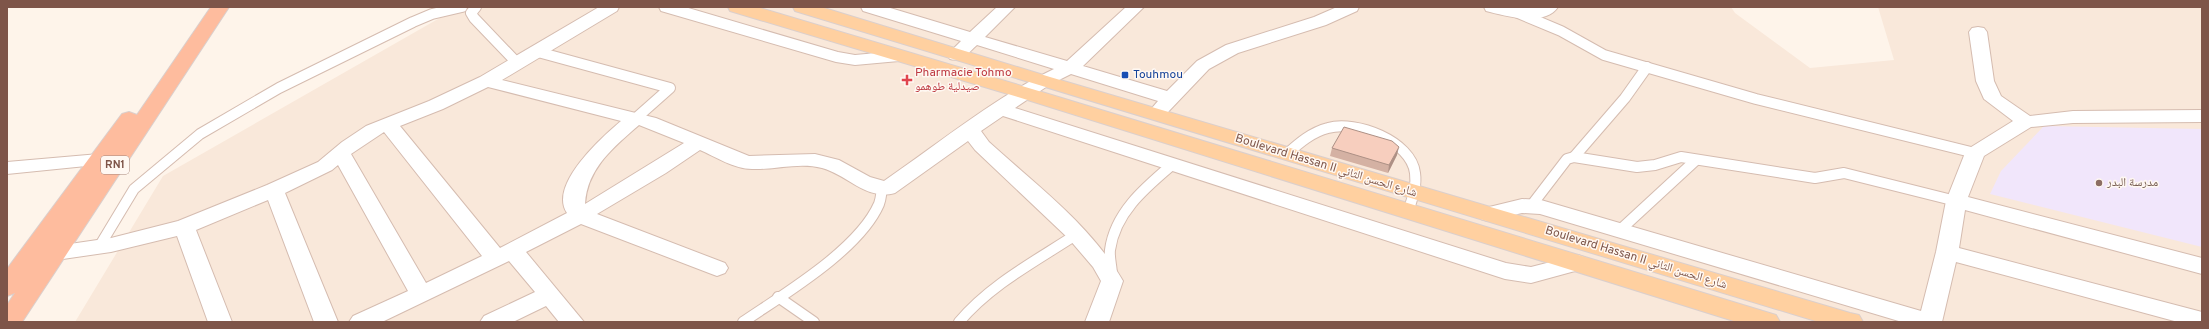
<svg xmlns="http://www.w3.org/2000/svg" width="2209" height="329" viewBox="0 0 2209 329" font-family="Overpass,'Noto Naskh Arabic',sans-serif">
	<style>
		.residential { fill: #f9e8da }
		.education { fill: #f1e6fb }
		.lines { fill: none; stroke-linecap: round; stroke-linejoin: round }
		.service-casing { stroke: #d5bcb0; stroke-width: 12 }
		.minor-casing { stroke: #d5bcb0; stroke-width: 2 }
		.primary-casing { stroke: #dbcfcc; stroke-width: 2 }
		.trunk-casing { stroke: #dbcfcc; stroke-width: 2 }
		.service { stroke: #fff; stroke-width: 10 }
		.minor { fill: #fff; fill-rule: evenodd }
		.primary { fill: #ffd0a0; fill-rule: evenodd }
		.trunk { fill: #febc9e; fill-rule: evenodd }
		.wall { fill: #d4b1a3 }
		.shaded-wall { fill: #ad9085 }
		.building { fill: #f7cebe; stroke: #ad9085 }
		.transit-dot { fill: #1a4fb4; stroke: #fff8f2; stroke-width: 1.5 }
		.health-dot { fill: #e0444e; stroke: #fff8f2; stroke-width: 1.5 }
		.education-dot { fill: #8d6e63; stroke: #fff8f2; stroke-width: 1.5 }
		.labels { text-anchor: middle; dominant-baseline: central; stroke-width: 3; stroke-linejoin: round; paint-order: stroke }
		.shield { fill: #fff8f2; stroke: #a5867c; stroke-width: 1 }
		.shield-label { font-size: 11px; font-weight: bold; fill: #7e5549 }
		.health-label { font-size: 12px; fill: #be3a42; stroke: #fff8f2; text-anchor: start }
		.transit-label { font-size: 12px; fill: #164399; stroke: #fff8f2; text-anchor: start }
		.street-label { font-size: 12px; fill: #7e5549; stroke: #fff8f2 }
		.education-label { font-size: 12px; fill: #785e54; stroke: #fff8f2; text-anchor: start }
	</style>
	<rect width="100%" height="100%" fill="#fef4ea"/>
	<path class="residential" d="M459,7H1731L1735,13L1810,68L1894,60L1878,7H2202V322H75L163,176Z"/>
	<path class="education" d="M2044,126L2202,129V247L1990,194L2001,171Z"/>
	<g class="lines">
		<defs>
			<g id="service">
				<path d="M476,7L471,13L474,18L518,64"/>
				<path d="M1518,13L1561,31L1604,55L1756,99L1975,153"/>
				<path d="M538,52L670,88L635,119"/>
				<path d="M1287,154C1299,143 1312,132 1328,128C1356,120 1411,141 1415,173C1417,187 1412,199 1408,212"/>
				<path d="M1574,157L1625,98L1647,67"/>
				<path d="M1531,206L1567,159L1574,157L1637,167L1655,165L1681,157L1815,178L1844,173L1956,201"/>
				<path d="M1619,231L1696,160"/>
				<path d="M99,247L134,189L200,134L279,88L413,22L432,14L462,7"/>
				<path d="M1112,275C1112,267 1109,258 1110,250C1115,212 1146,187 1173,164"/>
				<path d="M778,297L814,322"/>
				<path d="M743,322C784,294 859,250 879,204C881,199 881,194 882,189"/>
				<path d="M959,322C991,284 1036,261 1077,234"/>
			</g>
			<g id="minor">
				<path d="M599,7H619L617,11L502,80L656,118L749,156L815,154L839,160L870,177L884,181C938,144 995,97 1054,69L977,45C968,53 962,62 950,59L947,55L961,41L863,11L861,7H887L970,32L997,7H1015L985,37L1067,61L1126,7H1144L1083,66L1167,91L1197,61L1226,45L1314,17L1337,7H1359L1357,11L1326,25L1238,53L1209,69L1168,112L1161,114L1154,112L1152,108L1158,101L1071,74L1049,85L1015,108L1506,263L1531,267L1578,255L1586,258L1589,263L1586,268L1531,283L1505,279L1003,116L981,131L989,142C1036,185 1091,225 1123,281L1109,322H1085L1101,281L1093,267L1069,239L975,150L968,141L895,193C866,201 848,175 822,168C799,162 775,170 752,169C734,169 716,157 700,150L666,173L597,214L725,263L728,268L725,273L717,276L709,273L581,224L526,252L584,322H559L546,306L513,322H480L484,316L535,292L509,261L382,322H349L353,316L408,291L338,165L332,170L285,193L338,322H314L268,200L196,230L232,322H208L177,236L111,252L56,260L48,258L45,253L48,248L56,246L111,238L178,221L267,185L318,162L342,142L366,126L429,101L480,77ZM488,87L621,121C602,137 548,185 567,213L500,248L400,126L443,109ZM639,125L684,143L585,204C587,168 614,147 639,125ZM384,132L482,256L426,283L351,154Z"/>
				<path d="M659,7H685L838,52L855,55L899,51L905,52L908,56L905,60L899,61L855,65L836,62L661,11Z"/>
				<path d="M1484,7H1558C1545,27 1505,16 1486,11Z"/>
				<path d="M1978,27L1984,28L1987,32L1994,81L2001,96L2030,116L2073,111L2202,110V122L2073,123L2031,127L1984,156L1968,197L2202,258V274L1965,210L1959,248L2202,312V322H2178L1956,262L1942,322H1902L1540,214L1522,213L1488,221L1481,219L1477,214L1481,209L1522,199L1541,200L1921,311L1936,252L1946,201L1965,153L1968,149L2013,121L1984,99L1976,81L1969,32L1972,28Z"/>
				<path d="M99,154L106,156L109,160L106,164L7,174V162Z"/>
			</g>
			<g id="primary">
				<path d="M728,7H757L1032,89L1776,315L1780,322H1737L1018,97L730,11Z"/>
				<path d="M793,7H821L1050,77L1850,313L1859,315L1863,322H1819L795,11Z"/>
			</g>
			<path id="trunk" d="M211,7H229L22,322H7V305L15,293L7,296V269L122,114L129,112L137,115Z"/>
		</defs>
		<use href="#service" class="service-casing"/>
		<use href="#minor" class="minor-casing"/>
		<use href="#primary" class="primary-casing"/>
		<use href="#trunk" class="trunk-casing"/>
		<use href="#service" class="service"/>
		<use href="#minor" class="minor"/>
		<use href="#primary" class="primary"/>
		<use href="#trunk" class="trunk"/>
	</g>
	<path class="wall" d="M1332,148L1397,155L1388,173L1330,156Z"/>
	<path class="shaded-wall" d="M1399,147L1397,155L1388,173L1389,165Z"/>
	<path class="building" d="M1344,127L1392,141L1399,147L1389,165L1332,148Z"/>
	<rect class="transit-dot" x="1121" y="71" width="8" height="8" rx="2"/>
	<path class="health-dot" d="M905 74h4v4h4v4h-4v4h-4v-4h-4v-4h4z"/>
	<circle class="education-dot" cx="2099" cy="183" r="4"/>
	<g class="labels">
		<rect class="shield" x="101" y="156" width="28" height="18" rx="3"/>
		<g class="shield-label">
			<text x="115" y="165">RN1</text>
		</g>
		<g class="health-label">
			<text x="915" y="73">Pharmacie Tohmo<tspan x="915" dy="14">صيدلية طوهمو</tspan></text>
		</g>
		<g class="transit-label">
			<text x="1133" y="75">Touhmou</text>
		</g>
		<g class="street-label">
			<text transform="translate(1326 166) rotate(17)">Boulevard Hassan II شارع الحسن الثاني</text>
			<text transform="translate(1636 258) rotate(17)">Boulevard Hassan II شارع الحسن الثاني</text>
		</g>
		<g class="education-label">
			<text x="2107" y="183">مدرسة البدر</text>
		</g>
	</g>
	<rect width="2209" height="329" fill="none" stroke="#7e5549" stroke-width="16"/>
</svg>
